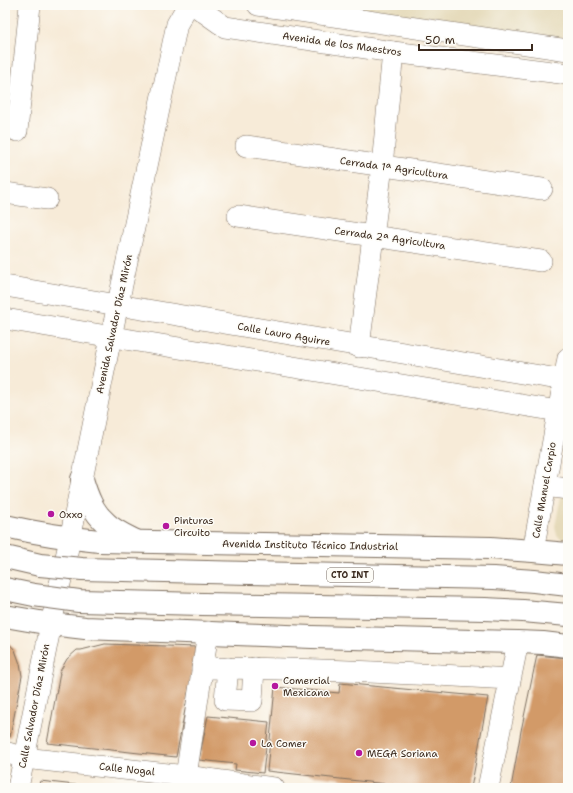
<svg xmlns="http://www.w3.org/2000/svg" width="573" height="793" viewBox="0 0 573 793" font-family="'Shantell Sans',sans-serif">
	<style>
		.built { fill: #e5daba }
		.building { fill: #d29a67 }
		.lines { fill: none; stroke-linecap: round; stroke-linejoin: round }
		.minor-casing { stroke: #7d6e5f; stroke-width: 22 }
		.major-casing { stroke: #7d6e5f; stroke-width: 24 }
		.highway-casing { stroke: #7d6e5f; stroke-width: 24 }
		.minor { stroke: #fff; stroke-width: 21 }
		.major { stroke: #fff; stroke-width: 22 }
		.highway { stroke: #fff; stroke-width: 22 }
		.highway-bridge-casing { stroke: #7d6e5f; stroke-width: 24; stroke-linecap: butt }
		.highway-bridge { stroke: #fff; stroke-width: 22 }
		.poi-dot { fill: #b5179e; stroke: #fdfcf7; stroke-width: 1.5 }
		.labels { text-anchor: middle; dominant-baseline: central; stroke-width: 3; stroke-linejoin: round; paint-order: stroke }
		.shield { fill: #fdfcf7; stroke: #75695f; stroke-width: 1 }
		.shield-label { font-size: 9px; font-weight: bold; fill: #3b2a1e }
		.street-label { font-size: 10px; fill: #3b2a1e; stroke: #fdfcf7 }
		.poi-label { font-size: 10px; fill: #3b2a1e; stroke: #fdfcf7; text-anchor: start }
	</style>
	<rect width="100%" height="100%" fill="#fdfcf7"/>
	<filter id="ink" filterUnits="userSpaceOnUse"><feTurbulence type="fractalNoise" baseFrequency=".025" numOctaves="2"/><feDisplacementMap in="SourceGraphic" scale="8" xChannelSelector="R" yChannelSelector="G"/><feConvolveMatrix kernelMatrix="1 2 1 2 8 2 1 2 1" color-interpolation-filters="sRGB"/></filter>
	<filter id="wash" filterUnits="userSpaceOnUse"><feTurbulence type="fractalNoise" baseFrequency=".012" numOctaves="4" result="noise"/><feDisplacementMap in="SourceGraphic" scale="16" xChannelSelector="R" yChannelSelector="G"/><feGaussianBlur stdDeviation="0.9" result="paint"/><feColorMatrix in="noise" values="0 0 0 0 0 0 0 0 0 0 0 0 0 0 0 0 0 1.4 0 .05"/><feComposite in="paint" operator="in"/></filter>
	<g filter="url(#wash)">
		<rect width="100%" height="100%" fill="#f7ebd8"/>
		<g class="built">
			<path d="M310,5H568V39Z"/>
			<path d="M568,463V542H566L557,535L555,526Z"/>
		</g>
		<g id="blocks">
			<g class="building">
				<path d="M5,639L15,650L20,664L22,676L10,737L5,736Z"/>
				<path d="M105,644L197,647L176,757L47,743L60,673H59L67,659L77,650H81Z"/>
				<path d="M537,655L568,658V788H511L521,731Z"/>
				<path d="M340,683L488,697L471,788H423L267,771L275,687L339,693Z"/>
				<path d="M208,716L269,722L263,773L235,770L236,764L199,760Z"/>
				<path d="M40,781L93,787V788H38Z"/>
			</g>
		</g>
	</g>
	<g filter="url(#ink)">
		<use href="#blocks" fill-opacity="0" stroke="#7d6e5f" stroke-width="1"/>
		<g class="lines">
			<defs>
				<g id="minor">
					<path d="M194,5L225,27L393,52L568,74"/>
					<path d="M258,5L568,50"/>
					<path d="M17,131L30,5"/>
					<path d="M246,146L542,189"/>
					<path d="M5,193L47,199"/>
					<path d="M238,216L541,261"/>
					<path d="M5,286L564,380"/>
					<path d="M5,319L558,411"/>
					<path d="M359,347L382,166L393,52"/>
					<path d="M545,486L568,489"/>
					<path d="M533,551L568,358"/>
					<path d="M202,668C305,668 408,673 510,679"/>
					<path d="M228,668L225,700L252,701L254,668"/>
					<path d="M5,752L24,758L186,776L274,788"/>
					<path d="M186,776L208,632"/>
					<path d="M18,788L51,624L70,539L111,337L177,24L188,5"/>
					<path d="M488,788L518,642"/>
				</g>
				<g id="major">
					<path d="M82,479C87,496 93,512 106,523C114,531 126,536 136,541"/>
					<path d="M5,526C36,533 67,538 99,541L491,548L533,551L568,554"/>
					<path d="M5,616L51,624L85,628L312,637L518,642L543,643L568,646"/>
				</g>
				<g id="highway">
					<path d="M206,572L494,578L534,581L568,585"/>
					<path d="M203,604L485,609L523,611L568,615"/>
				</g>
			</defs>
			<use href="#minor" class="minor-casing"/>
			<use href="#major" class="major-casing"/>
			<use href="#highway" class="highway-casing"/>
			<use href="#minor" class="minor"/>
			<use href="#major" class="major"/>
			<use href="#highway" class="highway"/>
			<defs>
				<g id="highway-bridge">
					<path d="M5,557L40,565L82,569L206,572"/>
					<path d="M5,589L34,595L79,601L203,604"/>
				</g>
			</defs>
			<use href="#highway-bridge" class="highway-bridge-casing"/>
			<use href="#highway-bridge" class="highway-bridge"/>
		</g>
	</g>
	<g class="poi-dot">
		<circle cx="51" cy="514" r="4"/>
		<circle cx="166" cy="526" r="4"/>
		<circle cx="275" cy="686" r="4"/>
		<circle cx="253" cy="743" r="4"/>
		<circle cx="359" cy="753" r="4"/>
	</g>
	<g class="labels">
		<rect class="shield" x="327" y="568" width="46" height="14" rx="3"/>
		<g class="shield-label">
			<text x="350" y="575">CTO INT</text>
		</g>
		<g class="street-label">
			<text transform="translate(342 44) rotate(8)">Avenida de los Maestros</text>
			<text transform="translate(394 168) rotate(8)">Cerrada 1ª Agricultura</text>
			<text transform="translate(390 238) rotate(8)">Cerrada 2ª Agricultura</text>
			<text transform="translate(114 324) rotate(-78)">Avenida Salvador Díaz Mirón</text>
			<text transform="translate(284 334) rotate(10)">Calle Lauro Aguirre</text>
			<text transform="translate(544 490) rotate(-80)">Calle Manuel Carpio</text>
			<text transform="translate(310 545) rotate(1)">Avenida Instituto Técnico Industrial</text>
			<text transform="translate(34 706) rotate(-79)">Calle Salvador Díaz Mirón</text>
			<text transform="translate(127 769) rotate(6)">Calle Nogal</text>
		</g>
		<g class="poi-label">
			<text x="59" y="514">Oxxo</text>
			<text x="174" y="520">Pinturas<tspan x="174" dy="12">Circuito</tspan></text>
			<text x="283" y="680">Comercial<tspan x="283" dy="12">Mexicana</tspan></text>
			<text x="261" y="743">La Comer</text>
			<text x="367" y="753">MEGA Soriana</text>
		</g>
	</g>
	<rect width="573" height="793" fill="none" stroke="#fdfcf7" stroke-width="20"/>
	<path d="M419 44v6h113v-6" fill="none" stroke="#3b2a1e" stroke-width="2"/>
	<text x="425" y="44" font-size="12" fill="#3b2a1e" stroke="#fdfcf7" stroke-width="3" paint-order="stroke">50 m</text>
</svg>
